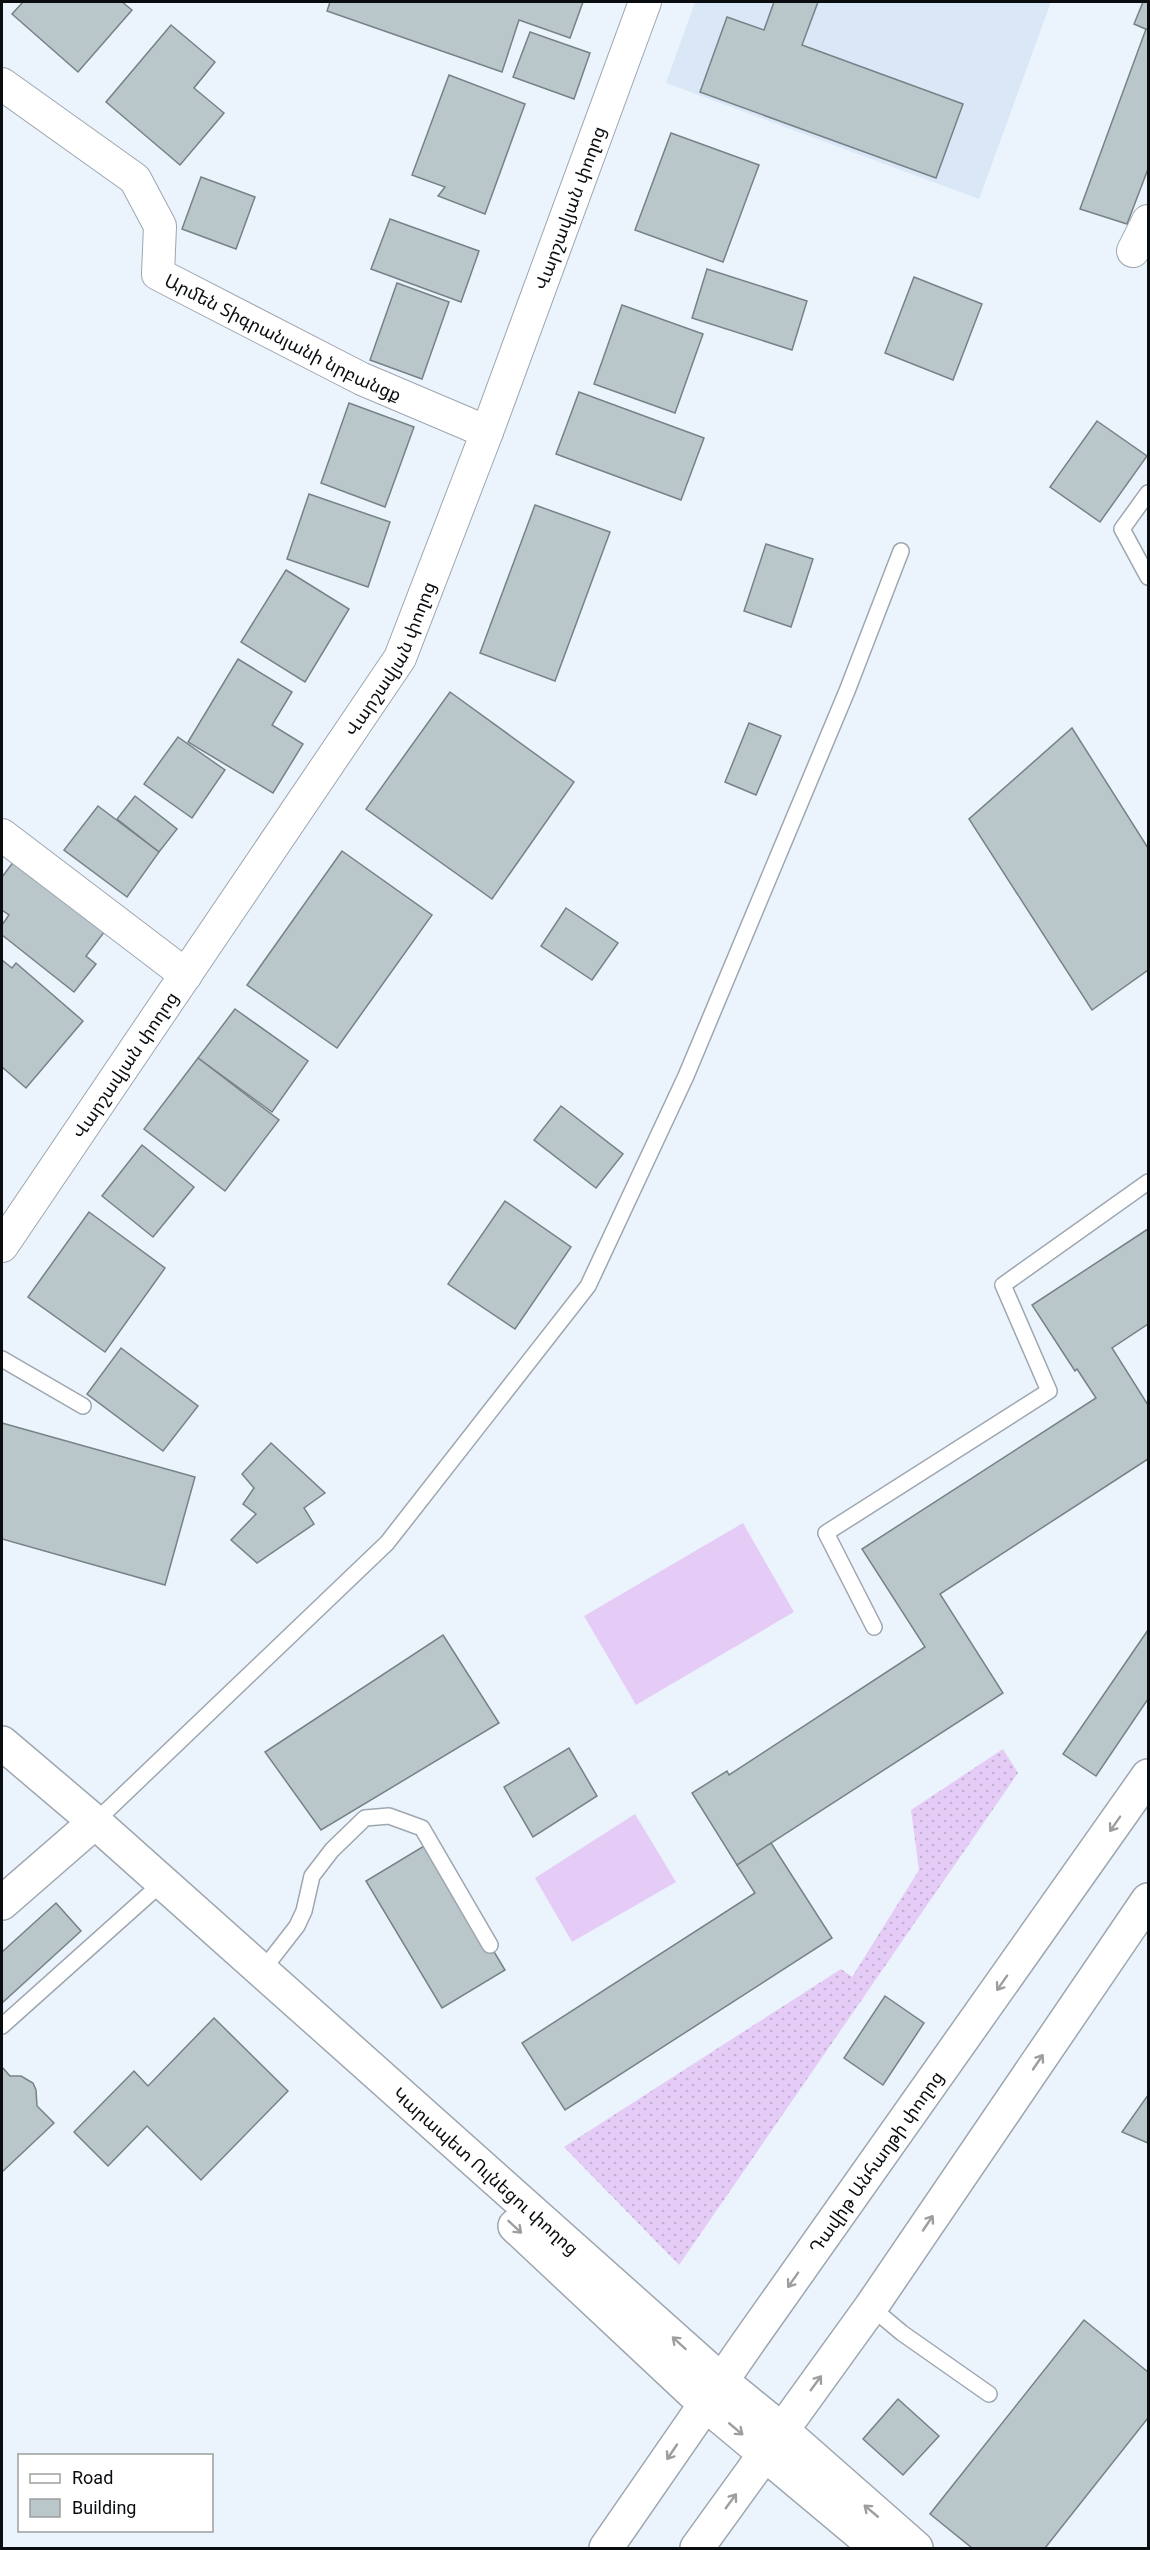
<svg xmlns="http://www.w3.org/2000/svg" width="1150" height="2550" viewBox="0 0 1150 2550" font-family="Roboto,'Noto Sans Armenian',sans-serif">
	<style>
		.built { fill: #d9e7f7 }
		.grass { fill: url(#grass-dots) }
		.garden { fill: #e5ccf7 }
		.building { fill: #b9c6ca; stroke: #768287; stroke-width: 1.5 }
		.lines { fill: none; stroke-linecap: round; stroke-linejoin: round }
		.service-casing { stroke: #9ea6af; stroke-width: 18 }
		.minor-casing { stroke: #9ea6af; stroke-width: 34 }
		.tertiary-casing { stroke: #9ea6af; stroke-width: 36 }
		.primary-casing { stroke: #9ea6af; stroke-width: 36 }
		.service { stroke: #fff; stroke-width: 15 }
		.minor { stroke: #fff; stroke-width: 32 }
		.tertiary { stroke: #fff; stroke-width: 33 }
		.primary { stroke: #fff; stroke-width: 33 }
		.oneway { stroke: #9d9e9f }
		.labels { text-anchor: middle; dominant-baseline: central; stroke-width: 6; stroke-linejoin: round; paint-order: stroke }
		.street-label { font-size: 18px; fill: #0a0d10; stroke: #fff }
	</style>
	<defs>
		<pattern id="grass-dots" width="8" height="8" patternUnits="userSpaceOnUse" patternTransform="scale(1.5)"><rect width="8" height="8" fill="#e5ccf7"/><path d="M2 2h.1M6 6h.1" fill="none" stroke="#c3aed3" stroke-width="1.8" stroke-linecap="round"/></pattern>
	</defs>
	<rect width="100%" height="100%" fill="#ebf4fd"/>
	<path class="built" d="M695,2H1051L979,199L666,83Z"/>
	<path class="grass" d="M1003,1749L1018,1773L679,2265L564,2147L841,1969L852,1977L919,1870L911,1810Z"/>
	<g class="garden">
		<path d="M743,1523L794,1612L636,1705L584,1616Z"/>
		<path d="M635,1814L676,1882L572,1942L535,1878Z"/>
	</g>
	<g class="building">
		<path d="M23,2H122L132,10L78,72L12,14Z"/>
		<path d="M330,2H583L570,38L519,20L502,72L327,11Z"/>
		<path d="M774,2H818L802,45L963,104L936,178L700,92L727,17L764,30Z"/>
		<path d="M1143,2H1148V30L1134,24Z"/>
		<path d="M171,25L215,62L194,88L224,113L180,165L106,102Z"/>
		<path d="M1146,29L1148,30V169L1127,224L1080,209Z"/>
		<path d="M530,32L590,53L574,99L513,77Z"/>
		<path d="M449,75L525,104L485,214L438,196L445,187L412,175Z"/>
		<path d="M671,133L759,165L723,262L635,230Z"/>
		<path d="M201,177L255,197L236,249L182,229Z"/>
		<path d="M390,219L479,251L461,302L371,269Z"/>
		<path d="M707,269L807,301L792,350L692,318Z"/>
		<path d="M914,277L982,304L953,380L885,353Z"/>
		<path d="M397,283L449,302L422,379L370,360Z"/>
		<path d="M622,305L703,334L675,413L594,384Z"/>
		<path d="M579,392L704,438L681,500L556,454Z"/>
		<path d="M349,403L414,427L385,507L321,483Z"/>
		<path d="M1097,421L1147,456L1100,522L1050,487Z"/>
		<path d="M309,494L390,522L368,587L287,559Z"/>
		<path d="M535,505L610,532L555,681L480,653Z"/>
		<path d="M766,544L813,559L791,627L744,611Z"/>
		<path d="M286,570L349,609L305,682L241,642Z"/>
		<path d="M238,659L292,692L272,725L303,744L273,793L188,742Z"/>
		<path d="M450,692L574,782L492,899L366,809Z"/>
		<path d="M749,723L781,736L756,795L725,782Z"/>
		<path d="M1072,728L1148,848V970L1092,1010L969,819Z"/>
		<path d="M178,737L225,770L192,818L144,784Z"/>
		<path d="M135,796L177,829L159,852L117,819Z"/>
		<path d="M98,806L159,852L127,897L64,850Z"/>
		<path d="M342,851L432,915L337,1048L247,985Z"/>
		<path d="M14,861L105,931L86,956L96,964L74,992L2,935V925L9,915L2,910V877Z"/>
		<path d="M566,908L618,943L592,980L541,946Z"/>
		<path d="M2,960L12,968L16,963L83,1021L26,1088L2,1067Z"/>
		<path d="M235,1009L308,1061L272,1112L198,1058Z"/>
		<path d="M198,1058L279,1120L225,1191L144,1129Z"/>
		<path d="M561,1106L623,1154L596,1188L534,1140Z"/>
		<path d="M142,1145L194,1187L153,1237L102,1196Z"/>
		<path d="M505,1201L571,1247L515,1329L448,1284Z"/>
		<path d="M89,1212L165,1268L105,1352L28,1297Z"/>
		<path d="M1148,1229V1324L1112,1348L1148,1405V1459L940,1594L1003,1693L737,1865L692,1793L727,1771L729,1775L925,1647L862,1549L1096,1398L1077,1369L1075,1371L1032,1305Z"/>
		<path d="M121,1348L198,1406L163,1451L87,1394Z"/>
		<path d="M2,1423L195,1477L165,1585L2,1539Z"/>
		<path d="M271,1443L325,1493L304,1508L314,1524L257,1563L231,1540L256,1514L243,1504L254,1488L242,1474Z"/>
		<path d="M1148,1630V1699L1096,1776L1063,1754Z"/>
		<path d="M443,1635L499,1723L321,1830L265,1752Z"/>
		<path d="M569,1748L597,1796L533,1837L504,1787Z"/>
		<path d="M429,1843L505,1970L442,2008L366,1881Z"/>
		<path d="M771,1843L832,1938L565,2110L522,2043L755,1893L737,1865Z"/>
		<path d="M56,1903L81,1931L2,2003V1952Z"/>
		<path d="M885,1996L924,2023L883,2085L844,2058Z"/>
		<path d="M214,2018L288,2091L201,2180L147,2126L108,2166L74,2132L134,2071L148,2086Z"/>
		<path d="M2,2067L10,2076H21L33,2083L36,2090L37,2106L54,2123L2,2172Z"/>
		<path d="M1148,2095V2143L1122,2132Z"/>
		<path d="M1084,2320L1148,2372V2418L1045,2548H972L930,2514Z"/>
		<path d="M898,2399L939,2436L903,2475L863,2439Z"/>
	</g>
	<g class="lines">
		<defs>
			<g id="service">
				<path d="M1148,493L1122,529L1148,577"/>
				<path d="M2,1359L83,1406"/>
				<path d="M874,1627L826,1533L1049,1391L1003,1285L1148,1182"/>
				<path d="M95,1822L387,1543L588,1286L686,1076L847,691L901,551"/>
				<path d="M262,1971L297,1926L304,1911L312,1876L332,1850L365,1818L389,1816L422,1828L490,1945"/>
				<path d="M2,2026L154,1890"/>
				<path d="M871,2307L902,2333L989,2394"/>
			</g>
			<g id="minor">
				<path id="s1" d="M2,84L135,179L160,226L158,274L362,379L487,432"/>
				<path d="M1133,251L1148,221"/>
				<path d="M2,835L186,975"/>
				<path id="s2" d="M2,1246L400,658L487,432L645,2"/>
			</g>
			<g id="tertiary">
				<path id="s3" d="M2,1743L95,1822L723,2382L783,2431L916,2548"/>
				<path d="M2,1903L95,1822"/>
				<path d="M515,2226L705,2404L877,2548"/>
			</g>
			<g id="primary">
				<path id="s4" d="M606,2548L747,2344L1148,1776"/>
				<path d="M697,2548L871,2307L1148,1900"/>
			</g>
		</defs>
		<use href="#service" class="service-casing"/>
		<use href="#minor" class="minor-casing"/>
		<use href="#tertiary" class="tertiary-casing"/>
		<use href="#primary" class="primary-casing"/>
		<use href="#service" class="service"/>
		<use href="#minor" class="minor"/>
		<use href="#tertiary" class="tertiary"/>
		<use href="#primary" class="primary"/>
	</g>
	<defs><path id="oneway-shaft" d="M-6 0H5M1.5-3L5.5 0L1.5 3" fill="none" stroke-width="1.6" stroke-linecap="round" stroke-linejoin="round" transform="scale(1.5)"/></defs>
	<g class="oneway">
		<use href="#oneway-shaft" transform="translate(1115 1824) rotate(125)"/>
		<use href="#oneway-shaft" transform="translate(1002 1983) rotate(125)"/>
		<use href="#oneway-shaft" transform="translate(1038 2062) rotate(-56)"/>
		<use href="#oneway-shaft" transform="translate(928 2223) rotate(-56)"/>
		<use href="#oneway-shaft" transform="translate(515 2227) rotate(43)"/>
		<use href="#oneway-shaft" transform="translate(793 2280) rotate(125)"/>
		<use href="#oneway-shaft" transform="translate(679 2343) rotate(-138)"/>
		<use href="#oneway-shaft" transform="translate(816 2383) rotate(-54)"/>
		<use href="#oneway-shaft" transform="translate(736 2429) rotate(40)"/>
		<use href="#oneway-shaft" transform="translate(672 2452) rotate(124)"/>
		<use href="#oneway-shaft" transform="translate(731 2501) rotate(-54)"/>
		<use href="#oneway-shaft" transform="translate(871 2511) rotate(-140)"/>
	</g>
	<g class="labels">
		<g class="street-label">
			<text stroke="none"><textPath href="#s2" startOffset="1191">Վարշավյան փողոց</textPath></text>
			<text stroke="none"><textPath href="#s1" startOffset="405">Արմեն Տիգրանյանի նրբանցք</textPath></text>
			<text stroke="none"><textPath href="#s2" startOffset="705">Վարշավյան փողոց</textPath></text>
			<text stroke="none"><textPath href="#s2" startOffset="219">Վարշավյան փողոց</textPath></text>
			<text stroke="none"><textPath href="#s4" startOffset="471">Դավիթ Անհաղթի փողոց</textPath></text>
			<text stroke="none"><textPath href="#s3" startOffset="646">Կարապետ Ուլնեցու փողոց</textPath></text>
		</g>
	</g>
	<rect width="1150" height="2550" fill="none" stroke="#0a0d10" stroke-width="6"/>
	<rect x="18" y="2454" width="195" height="78" fill="#ffffff" stroke="#9d9e9f" stroke-width="1.5"/>
	<rect x="30" y="2474" width="30" height="9" fill="#ffffff" stroke="#9d9e9f" stroke-width="1.5"/>
	<text x="72" y="2484" font-size="18" fill="#0a0d10">Road</text>
	<rect x="30" y="2499" width="30" height="18" fill="#b9c6ca" stroke="#9d9e9f" stroke-width="1.5"/>
	<text x="72" y="2514" font-size="18" fill="#0a0d10">Building</text>
</svg>
